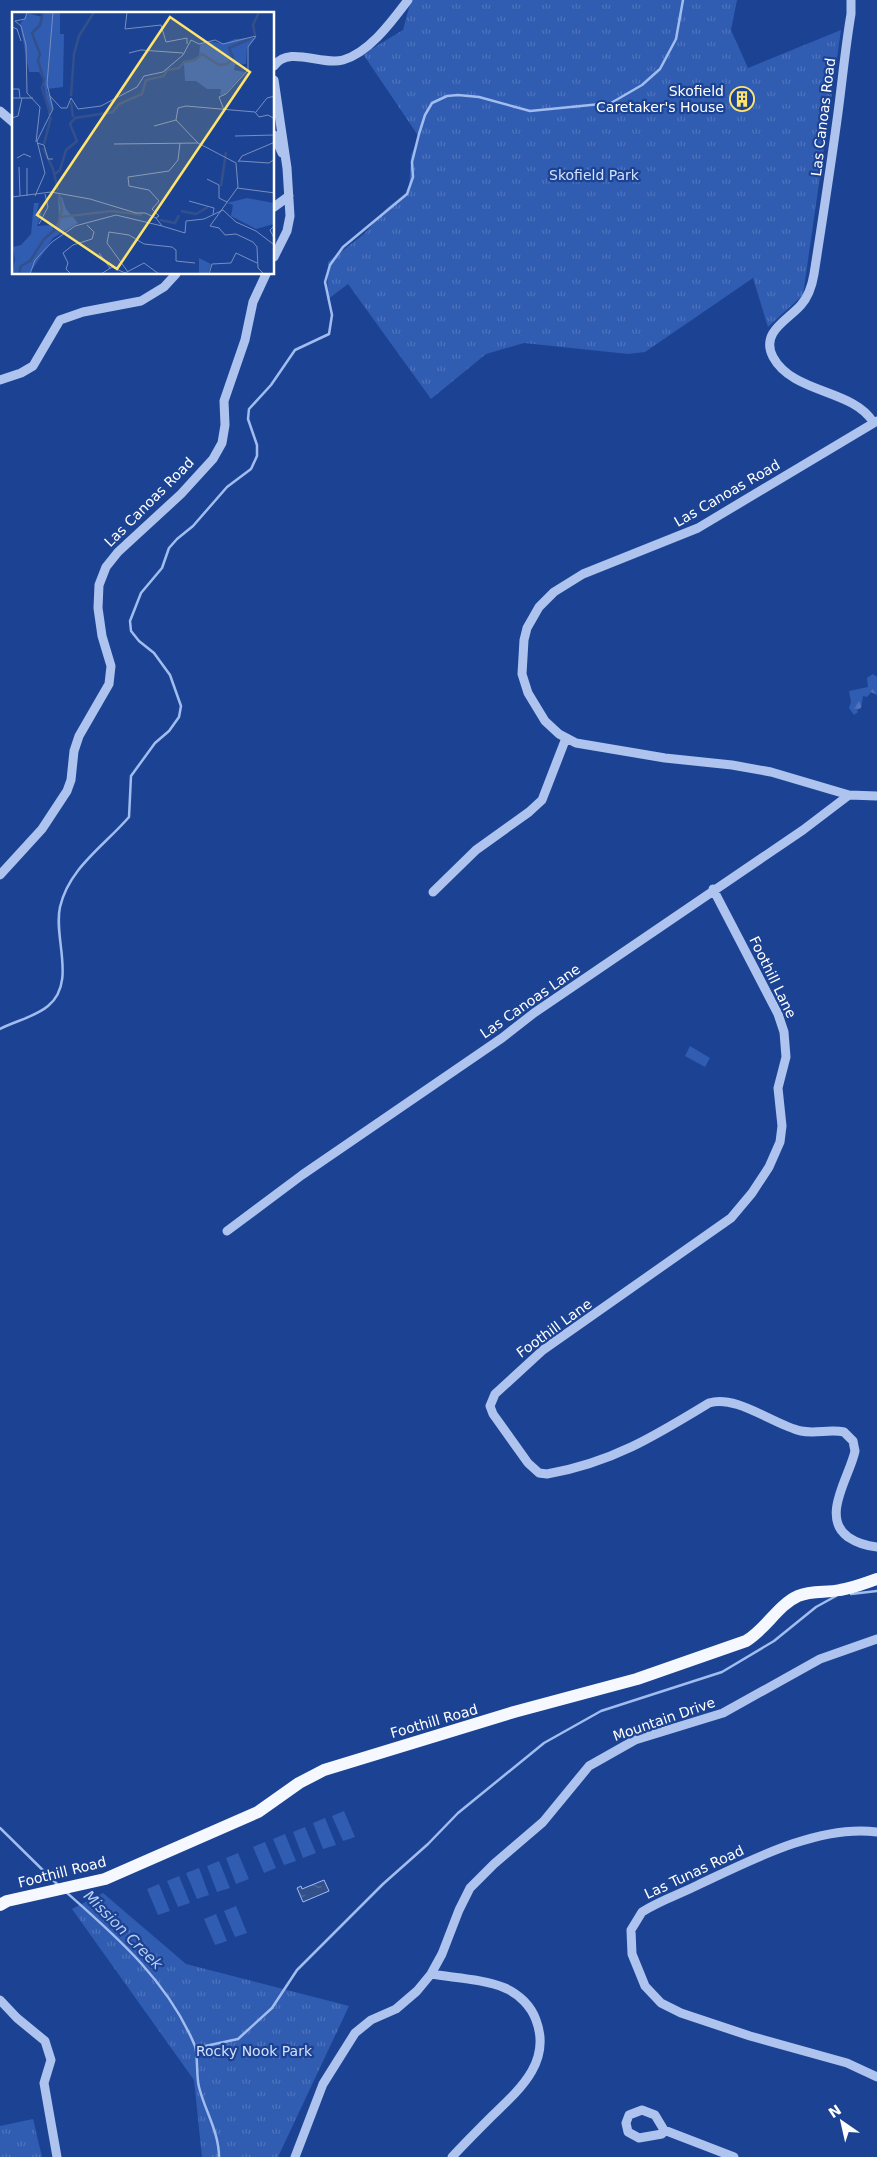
<svg xmlns="http://www.w3.org/2000/svg" width="877" height="2157" font-family="'DejaVu Sans',sans-serif">
<defs>
<pattern id="forest-firs" width="22" height="20" patternUnits="userSpaceOnUse" patternTransform="scale(1.25)"><rect width="22" height="20" fill="#305cb1"/><path d="M5 1l3.5 6h-7zM16 11l3.5 6h-7z" fill="#4f74bd"/></pattern>
<pattern id="park-tufts" width="24" height="20" patternUnits="userSpaceOnUse" patternTransform="scale(1.25)"><rect width="24" height="20" fill="#305cb1"/><path d="M3 7l-1-3M5 7V3M7 7l1-3M15 17l-1-3M17 17v-4M19 17l1-3" fill="none" stroke="#4f74bd"/></pattern>
<pattern id="water-ripples" width="26" height="14" patternUnits="userSpaceOnUse" patternTransform="scale(1.25)"><rect width="26" height="14" fill="#34508b"/><path d="M2 4q2-2 4 0t4 0M15 11q2-2 4 0t4 0" fill="none" stroke="#526a9c"/></pattern>
</defs>
<rect width="100%" height="100%" fill="#1c4393"/>
<!-- grass -->
<path fill="#305cb1" d="M690,1046l20,12 -5,9 -20,-11z
M344,1811l11,26 -12,4 -11,-25z
M325,1818l11,27 -13,4 -10,-26z
M305,1827l11,26 -13,5 -10,-26z
M285,1834l11,27 -12,4 -11,-26z
M265,1842l11,26 -12,5 -11,-26z
M238,1853l11,26 -13,5 -10,-26z
M219,1861l11,27 -13,4 -10,-26z
M199,1868l10,27 -12,4 -11,-26z
M179,1876l11,27 -12,4 -11,-26z
M159,1884l11,27 -12,4 -11,-26z
M236,1906l11,27 -12,4 -11,-26z
M216,1914l11,27 -12,4 -11,-26z"/>
<!-- forest -->
<path fill="url(#forest-firs)" d="M873,674l4,3v18l-6,-3 -4,5 -4,-1 -2,12 -4,2 1,2 -4,3 -5,-7 2,-6 -2,-11 19,-4 -1,-9z"/>
<!-- park -->
<path fill="url(#park-tufts)" d="M411,0h326l-6,30 17,38 93,-38 -38,265 -35,32 -15,-49 -108,74 -17,2 -104,-11 -38,11 -55,45 -83,-115 -21,16 1,-38 36,-28 23,-26 22,-17 2,-36 8,-18 -56,-83 40,-24z
M103,1893l83,71 163,42 -71,151h-76l-8,-77 -122,-171z
M33,2119l9,38h-42v-31z"/>
<!-- water -->
<path fill="url(#water-ripples)" stroke="#a1bdf0" d="M324,1880l5,11 -26,11 -6,-14 4,-2 1,3z"/>
<g fill="none" stroke-linecap="round" stroke-linejoin="round">
<!-- stream -->
<path stroke="#a1bdf0" stroke-width="2.5" d="M0,1029c15,-8 35,-12 48,-23 29,-24 5,-68 12,-99 9,-39 44,-61 69,-90l2,-41 24,-33 14,-12 10,-14 2,-11 -11,-31 -16,-22 -15,-12 -8,-10 -1,-10 11,-28 21,-25 7,-20 8,-9 16,-13 34,-39 24,-18 6,-13v-11l-9,-26 1,-10 22,-24 24,-35 34,-16 3,-19 -7,-33 5,-17 13,-18 64,-53 6,-17 -1,-15 7,-28 6,-19 7,-12 15,-7 11,-1 21,2 51,14 81,-8 31,-18 18,-16 16,-30 7,-39
M851,1594l26,-3
M0,1828l58,57
M66,1892c51,45 102,89 129,154 3,7 1,30 4,41 6,24 20,45 20,70
M196,2048l42,-9 34,-31 25,-38 86,-86 45,-40 30,-31 86,-70 57,-32 121,-39 52,-31 42,-34 20,-11"/>
<!-- minor -->
<path stroke="#aec4ef" stroke-width="9" d="M851,0v14c-6,35 -9,70 -14,106 -7,51 -15,103 -23,154 -2,12 -5,22 -13,31 -13,15 -41,27 -28,52 20,37 80,32 100,65
M274,66c14,-21 48,0 69,-6 27,-8 49,-39 65,-60
M274,80l13,88 3,48 -3,15 -13,26
M0,111l14,12
M274,135l8,18
M274,207l15,-11
M0,380l21,-7 12,-7 27,-46 23,-8 58,-11 23,-14 12,-13
M877,421l-179,107 -115,46 -29,18 -15,15 -12,21 -3,12 -2,34 6,19 17,28 14,13 17,9 89,15 67,7 39,7 78,23 28,1
M0,875l42,-46 25,-38 4,-11 3,-29 5,-15 30,-52 2,-18 -9,-30 -4,-28 1,-23 7,-18 12,-15 63,-58 32,-35 9,-16 3,-18 -1,-24 21,-61 8,-38 13,-28
M713,889l65,125 6,18 2,25 -8,31 4,38 -2,16 -11,25 -17,26 -21,25 -188,132 -48,44 -5,12 3,8 35,49 11,10 8,1c64,-11 108,-38 162,-71 27,-9 65,22 92,28 14,3 29,-2 43,1l9,9 2,10c-5,25 -35,66 -7,86 9,6 18,9 29,10
M433,892l43,-42 53,-38 13,-12 24,-62
M227,1231l75,-56 200,-137 32,-25 269,-183 46,-35
M877,1832c-58,-8 -128,29 -179,53 -18,9 -39,16 -56,27l-11,18 1,24 13,32 16,17 20,10 69,23 97,27 30,14
M431,1974c24,4 52,5 74,14 14,6 26,18 31,32 16,42 -17,70 -44,96 -14,14 -27,27 -40,41
M0,2000l17,18 28,23 6,19 -7,23 13,74
M642,2110l13,5 9,15 -2,4 -23,4 -11,-6 -2,-9 3,-8z
M664,2130l70,27
M295,2157l28,-73 32,-51 16,-13 25,-11 21,-18 14,-17 11,-20 17,-44 11,-22 24,-24 49,-42 46,-56 46,-26 88,-27 97,-54 57,-20"/>
<!-- major -->
<path stroke="#f5f8ff" stroke-width="12" d="M0,1905l7,-4 98,-22 153,-67 41,-29 25,-13 190,-58 123,-33 109,-38c20,-12 32,-36 52,-45 14,-6 28,-3 42,-6 13,-2 25,-7 37,-11"/>
</g>
<!-- icons -->
<defs>
<symbol id="building-ring" viewBox="-11 -11 22 22"><circle r="9.5" fill="#1c4393" stroke="#fee46c" stroke-width="1.5"/><path d="M-4-6H4V6H1V3H-1V6H-4ZM-2.5-4.3h1.7v1.8h-1.7ZM.8-4.3h1.7v1.8H.8ZM-2.5-1h1.7V.8h-1.7ZM.8-1h1.7V.8H.8Z" fill="#fee46c"/></symbol>
</defs>
<g fill-rule="evenodd">
<use href="#building-ring" x="728" y="85" width="28" height="28"/>
</g>
<g text-anchor="middle" stroke-width="4.5" stroke-linejoin="round" paint-order="stroke">
<!-- poi labels -->
<g font-size="14" fill="#fff" stroke="#1c4393" text-anchor="end">
<text x="724" y="96">Skofield<tspan x="724" dy="16">Caretaker's House</tspan></text>
</g>
<!-- street labels -->
<g font-size="14" fill="#fff" stroke="#1c4393">
<text transform="translate(823 117) rotate(-83)" y="5">Las Canoas Road</text>
<text transform="translate(727 493) rotate(-30)" y="5">Las Canoas Road</text>
<text transform="translate(149 502) rotate(-45)" y="5">Las Canoas Road</text>
<text transform="translate(773 977) rotate(64)" y="5">Foothill Lane</text>
<text transform="translate(530 1001) rotate(-35)" y="5">Las Canoas Lane</text>
<text transform="translate(554 1328) rotate(-36)" y="5">Foothill Lane</text>
<text transform="translate(664 1719) rotate(-19)" y="5">Mountain Drive</text>
<text transform="translate(434 1721) rotate(-16)" y="5">Foothill Road</text>
<text transform="translate(62 1872) rotate(-14)" y="5">Foothill Road</text>
<text transform="translate(694 1872) rotate(-25)" y="5">Las Tunas Road</text>
</g>
<!-- park labels -->
<g font-size="14" fill="#d4e1fa" stroke="#1c4393">
<text x="594" y="180">Skofield Park</text>
<text x="254" y="2056">Rocky Nook Park</text>
</g>
<!-- water labels -->
<g font-size="15" font-style="italic" fill="#bacef5" stroke="#1c4393">
<text transform="translate(123 1930) rotate(45)" y="5">Mission Creek</text>
</g>
</g>
<!-- overview -->
<g transform="translate(12 12)">
<rect width="262" height="262" fill="#1c4393"/>
<path d="M244,26l-9,10 -1,16 -11,1 -1,5 11,2 -20,22 -5,1 1,-6h-14l-11,-8h-11l-1,-16h-3l18,-9 1,-11 10,-4 13,3 12,-5zM46,185h4l4,12 12,14 -25,15 -24,36h-17l3,-14 -2,-13 8,-2 10,-11 3,-31h5l-2,8 5,2 -5,13 16,-1v6l6,-11zM235,186l27,5v21l-18,5 -25,-13 2,-11 -6,-2zM187,246l12,6 -3,10h-9z" fill="#305cb1"/>
<path d="M30,0h18v22h4l-1,53 -16,2 6,18 -4,10 -6,-38 -4,-7h-10l-9,-48 8,-11 14,4z" fill="#305cb1"/>
<path fill="none" stroke="#34508b" stroke-width="2.5" d="M31,0l-3,13 -8,8 8,21 -2,7 6,19 -2,8 8,25M243,23l-2,-10 6,-13M59,84l3,-42 5,-18 15,-24M59,90l2,15M32,132l7,-27M31,136l10,21 5,21M43,162l5,-4 6,-20 11,-9 -7,-17 5,-6 38,-6 6,-8 23,-10 4,-14 18,-4 3,-6 12,-2 5,-6 11,-2 7,-6 17,11 8,-1 6,-7 -4,-9 21,-9M209,174l5,-34M169,199l15,3 12,-7M49,205l51,-6 30,4M148,208l15,3 4,-8M7,262l2,-8 9,-5 14,-22 13,-11 5,-19 -3,-15"/>
<path fill="none" stroke="#778ebe" stroke-width="1" d="M15,0l-2,7 -10,2 6,5 5,19 1,48 13,14 -4,35M115,0l-2,17 36,-4 5,17 21,-4v6M0,15l5,2 4,12M117,41l12,-3 42,3M0,77h7l1,9M37,83l12,13h6l4,-10 7,11 23,-3 36,-19 7,-11 19,-4 20,-17 8,-15 8,4 16,-4 8,4 33,-8 -8,11v23l-22,24 -7,3 5,13M0,86h21M244,100l11,-14 8,-2M0,106l6,-2 4,-18M142,114l22,-6M223,124l40,-1M25,131l7,2 4,14h5M102,132l84,-1M5,146l7,-4 7,3M227,149l30,2 6,-4M226,150l4,-6 33,-14M224,151l-38,-20 -22,-23 2,-12 8,-2 69,6 4,5 9,-2 7,4M224,151l2,24 -28,39 9,2 6,7 11,-1 17,8 4,5 1,21 6,6M7,155l1,29M15,156v28M195,167l12,6v13l8,4M225,176l38,5M23,184l10,-23 -8,-32 16,-32 -6,-25 6,-72M0,185l39,-5 39,7 46,14h9l11,5 6,8 23,7 1,-12 18,-2 19,-9 13,12 20,9 17,13 2,-2M177,189l25,7 -1,6M144,206l3,-2 -7,-7 7,-8 -10,-11 -20,-4 -1,-9 41,-6 9,-11 2,-17M27,212l9,-17 -3,-13M263,213l-5,5 5,10M87,241l11,15M116,260l-21,-29 2,-11 20,3 15,9 28,3 4,3v11l19,2M18,262l5,-14 17,-18 23,-16 41,-11 46,11M59,262l-5,-5 2,-6 -5,-10 10,-8 19,-6 2,-7 -7,-7M89,262l11,-7 13,6 19,-10 15,11M197,262l3,-10 19,-1 5,-10 21,10"/>
<path fill="#fee46c" fill-opacity="0.15" stroke="#fee46c" stroke-width="2.5" d="M158,5l80,55 -133,197 -80,-54z"/>
<rect width="262" height="262" fill="none" stroke="#fff" stroke-width="2.5"/>
</g>
<!-- north arrow -->
<g transform="translate(842 2122) rotate(326)" stroke="#1c4393" stroke-width="4" paint-order="stroke">
<path d="M0-4L9 19L0 12L-9 19Z" fill="#ffffff"/>
<text y="-8" font-size="14" font-weight="bold" text-anchor="middle" fill="#ffffff">N</text>
</g>
</svg>
